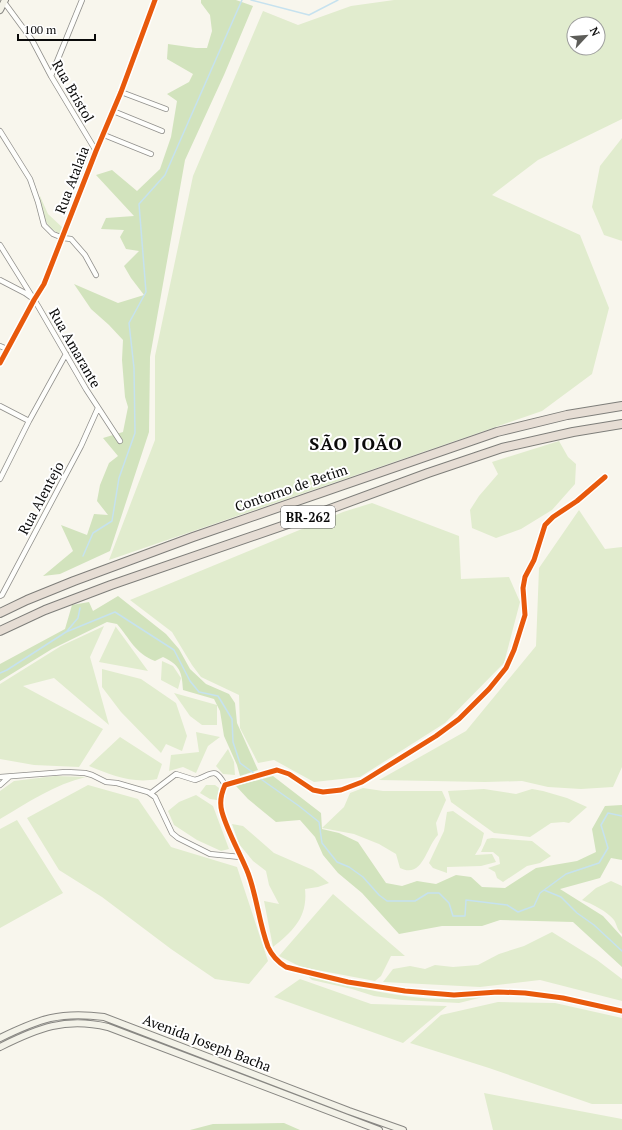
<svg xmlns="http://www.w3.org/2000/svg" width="622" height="1130" font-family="'PT Serif',serif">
<rect width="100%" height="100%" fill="#f8f6ed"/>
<!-- green -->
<path fill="#e1ecce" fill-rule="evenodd" d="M394,0h228v119l-84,41 -46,35 88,40 29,73 -17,66 -50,37 -433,149 46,-120v-84l38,-180 70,-165 35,14 53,-19zM574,24h24v24h-24z
M622,138v103l-18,-6 -12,-28 8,-41z
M40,196l8,18 15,14 -3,6c-18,-9 -15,-19 -21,-35z
M559,441l9,16 8,7 -1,20 -23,26 -31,19 -25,9 -24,-10 -2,-18 9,-14 19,-22 -6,-12z
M372,503l87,33 2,43 48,-2 11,25 -16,61 -59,60 -85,54 -46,5 -40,-22 -16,3 -18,-35 -1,-33 -38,-18 -9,-12 -20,-33 -42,-32 213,-88z
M579,510l26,39 17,-2v220l-9,20 -32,2 -33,-2 -26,-6 -37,1 -106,-2 87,-49 70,-85 3,-78z
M104,626l-14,31 19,68 -55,-47 -31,8 80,43 -24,38 -45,-2 -34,-6v-75l61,-38z
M116,626v1l32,44 -49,-9z
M162,661l11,5 8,12 -3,11 -17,-9z
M102,669l39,10 35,24 11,33 -5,15 -16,-7 -5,9 -40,-41 -19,-25z
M174,693l43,12v20h-15l-12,-9z
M196,732l24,5 -12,9 -12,27 -13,-6 -14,4 2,-16 28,-3z
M120,737l42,27 -5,15c-24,5 -46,-4 -68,-13z
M228,749l6,13 1,13 -12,-1 -7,-8z
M55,776l31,1c-31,7 -59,26 -86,42v-28l14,-10z
M88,785l50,14 33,48 66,20 31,94 -19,23 -34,-5 -44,-30 -69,-52 -43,-27 -32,-52z
M206,785h9l4,3 -2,12 -7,-1 -10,-6z
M363,788l20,3h59l4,9 -10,23 2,12c-12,12 -15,44 -38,33l-4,-14 -17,-10 -25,-10 -32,-6 22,-21 6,-14z
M484,789l32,5 16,-5 11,2 24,7 20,9 -18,16 -5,-1 -13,1 -21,14 -36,-4 -43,-31 -3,-11z
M196,795l17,11 16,43 -8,2 -24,-11 -23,-15 -6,-14 11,-9z
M453,811l31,22 -3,12 -6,10 17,-1 4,8 -15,4 -34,1v6l-14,-5 -4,-5 15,-32 3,-19z
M17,820l46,73 -63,35v-99z
M232,824l11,2 31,27 39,17 16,13 -11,4 -13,2c3,28 -12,42 -32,58l-9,-46 15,3 -10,-19 -3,-14 -13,-10 -14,-17z
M492,838l40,3 19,15 -11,7 -13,3 -24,16 -6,-4 -2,-6 -7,-4 12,-4 -1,-7 -6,-5h-12l6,-13z
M611,881l11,5v48c-5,-4 -5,-9 -8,-14 -7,-9 -22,-16 -32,-20l14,-12z
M333,894l72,62h-14l-10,20 -6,5 -74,-14 -22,-11z
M552,932l45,28 25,19v22l-82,-21 -60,7 -97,-5 10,-13 17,-3 15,3 10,-4 18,2 25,-2 21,-11 25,-8z
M307,975c46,11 92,24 139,24 22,-1 45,-3 67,-3l-30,1 -24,6 -57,-3 -28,-4 -22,-7 -40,-9z
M300,979l71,25 76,2 -44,37 -129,-46z
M498,1002l57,1 67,15v86h-30l-103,-36 -79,-25 31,-28z
M484,1093l138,26v11h-129z"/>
<!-- forest -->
<path fill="#d2e3bd" d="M201,0h35l17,6 -29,69 -39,85 -35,197 -1,75 -39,119 -50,23 -17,2 30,-25 -12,-26 26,10 7,-21 14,1 -11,-14 3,-16 9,-22 9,-7 -15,-18 20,-6 5,-25 -3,-10 -3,-37 1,-20 -14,-15 -18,-16 -17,-25 44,19 26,-8 -13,-17 -7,-12 15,-15 -13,-2 -6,-12 4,-7 -23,-1 5,-11 28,-2 -38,-41 16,-5 25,21 23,-22 11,-32 6,-36 -10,-7 22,-12 4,-8 -26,-15 1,-15 28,4h11l5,-17 -2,-16 -9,-12z
M118,596l48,38 13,15 11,20 16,15 23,10 6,9 2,20 21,47 -18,6 -3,-11 -13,-29 -4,-25 -6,-12 -31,-9c-1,-18 -3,-25 -20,-33l-8,4c-20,-8 -25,-22 -38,-37l-10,-2 -55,27 -52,32v-17l65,-35 7,-24 17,-3 4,9z
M273,776l48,37 1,16 17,4 19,9 28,41 16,3 15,-5 19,3 20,-9 15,2 11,10 23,1 31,-20 41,-7 19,-9 -4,-23 13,-23 17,-1v55l-11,-2 -11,20 -40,11 43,27 19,21v30l-49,-45 -73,-2 -18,6h-40l-43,8 -37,-41 -24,-20 -15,-18 -8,-18 -15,-17 -24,2 -28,-23 -12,-13z
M284,1123l16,7h-110l23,-6z"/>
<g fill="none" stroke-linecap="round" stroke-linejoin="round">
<!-- stream -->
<path stroke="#c6e2ef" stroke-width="1.5" d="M251,0l58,15 29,-15
M83,556l10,-23 19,-12 7,-43 16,-45 -1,-65 -5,-45 17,-31 -7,-88 26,-29 77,-175
M67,631l11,-13 2,-10
M0,673l7,-3 59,-38 49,-20 59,38 16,31 9,11 19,4 14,23 1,23 7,21 15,11
M258,777l41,29 20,16 3,21 15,19 12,5 14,10 16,18 8,6h28l13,-8h11l10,10 4,13h12l1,-16 41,5 11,7 16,-6 6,-13 26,-19 33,-11 9,-15 -7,-23 7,-12 14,3
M544,890l17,7 16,16 17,12 28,26"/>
<defs>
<path id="street" d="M4,2l28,38 19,36 45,75
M51,76l31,-76
M121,92l45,17
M113,111l49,20
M0,131l30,48 8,23 6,23 9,9 10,4 8,1 14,16 11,20
M104,135l47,19
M0,245l38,61 48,83 34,52
M0,280l25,13 7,5
M0,346l7,3
M0,363l34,-63 10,-16 52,-133 25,-59 34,-92
M0,406l29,15
M605,477l-28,24 -24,16 -8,8 -11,35 -9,17 -2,11 2,27 -11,35 -8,18 -17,21 -30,30 -23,17 -74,46 -21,8 -18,2 -10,-2 -24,-16 -12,-4 -52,15c-4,9 -6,17 -3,27 6,21 18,41 26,61 9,24 11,50 20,74 4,9 10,15 18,20l62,15 57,9 49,4 44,-3 27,1 38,5 59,13
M0,479l29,-58 37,-67
M0,596l2,-1 79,-149 17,-38
M0,777l66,-5 19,1 7,2 14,7 11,1 31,9 7,5 17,36 6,5 32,16 30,3
M0,785l9,-8
M151,793l25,-19 19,6c17,-5 19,-15 30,5"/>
<path id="secondary" d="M0,10l5,-10
M0,1038c39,-19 60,-27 104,-21l245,94 54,19
M0,1047c38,-19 65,-30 108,-20l271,103"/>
<path id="highway" d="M0,613l27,-13 47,-19 119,-44 304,-105 70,-17 55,-9
M0,631l45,-21 66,-25 200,-69 117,-43 74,-25 71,-16 49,-8"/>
</defs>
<!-- street casing -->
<use href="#street" stroke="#91908c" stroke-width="6"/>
<!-- secondary casing -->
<use href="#secondary" stroke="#888783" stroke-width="8"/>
<!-- highway casing -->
<use href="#highway" stroke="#7e7e7a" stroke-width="10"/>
<!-- street -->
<use href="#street" stroke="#fefefc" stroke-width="4.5"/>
<!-- secondary -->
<use href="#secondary" stroke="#f3f2e8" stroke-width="6"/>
<!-- highway -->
<use href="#highway" stroke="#e6ddd4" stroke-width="8"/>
<defs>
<path id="cycleway" d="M0,363l34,-63 10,-16 52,-133 25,-59 34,-92
M605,477l-28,24 -24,16 -8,8 -11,35 -9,17 -2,11 2,27 -11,35 -8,18 -17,21 -30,30 -23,17 -74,46 -21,8 -18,2 -10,-2 -24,-16 -12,-4 -52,15c-4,9 -6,17 -3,27 6,21 18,41 26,61 9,24 11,50 20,74 4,9 10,15 18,20l62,15 57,9 49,4 44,-3 27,1 38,5 59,13"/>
</defs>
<!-- cycleway casing -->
<use href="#cycleway" stroke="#fff" stroke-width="8"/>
<!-- cycleway -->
<use href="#cycleway" stroke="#e8590c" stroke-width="5"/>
</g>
<g text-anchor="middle" stroke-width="4" stroke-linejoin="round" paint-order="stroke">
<!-- shield labels -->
<rect fill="#fff" stroke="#545454" stroke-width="1" x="281" y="506" width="54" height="22" rx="3"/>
<g font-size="13" font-weight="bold" fill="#0a0a0a">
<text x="308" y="522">BR-262</text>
</g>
<!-- street labels -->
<g font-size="14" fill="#0a0a0a" stroke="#fff">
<text transform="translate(73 91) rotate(60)" y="5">Rua Bristol</text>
<text transform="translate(72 180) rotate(-69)" y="5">Rua Atalaia</text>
<text transform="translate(75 348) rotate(60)" y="5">Rua Amarante</text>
<text transform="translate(291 488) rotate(-19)" y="5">Contorno de Betim</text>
<text transform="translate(41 498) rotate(-62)" y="5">Rua Alentejo</text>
<text transform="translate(207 1043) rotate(21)" y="5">Avenida Joseph Bacha</text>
</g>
<!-- district labels -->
<g font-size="18" font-weight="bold" letter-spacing="1" fill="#0a0a0a" stroke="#fff">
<text x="356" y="450">SÃO JOÃO</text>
</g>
</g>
<!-- north arrow -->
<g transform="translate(586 36) rotate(64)"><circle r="19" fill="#ffffff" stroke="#9d9d9d"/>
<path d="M0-3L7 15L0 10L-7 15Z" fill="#5d5d59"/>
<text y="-6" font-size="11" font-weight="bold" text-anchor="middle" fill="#0a0a0a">N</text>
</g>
<!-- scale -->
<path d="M18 34v6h77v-6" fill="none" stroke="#0a0a0a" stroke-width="2"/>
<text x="24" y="34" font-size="12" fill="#0a0a0a" stroke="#ffffff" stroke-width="3" paint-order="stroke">100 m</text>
</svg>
